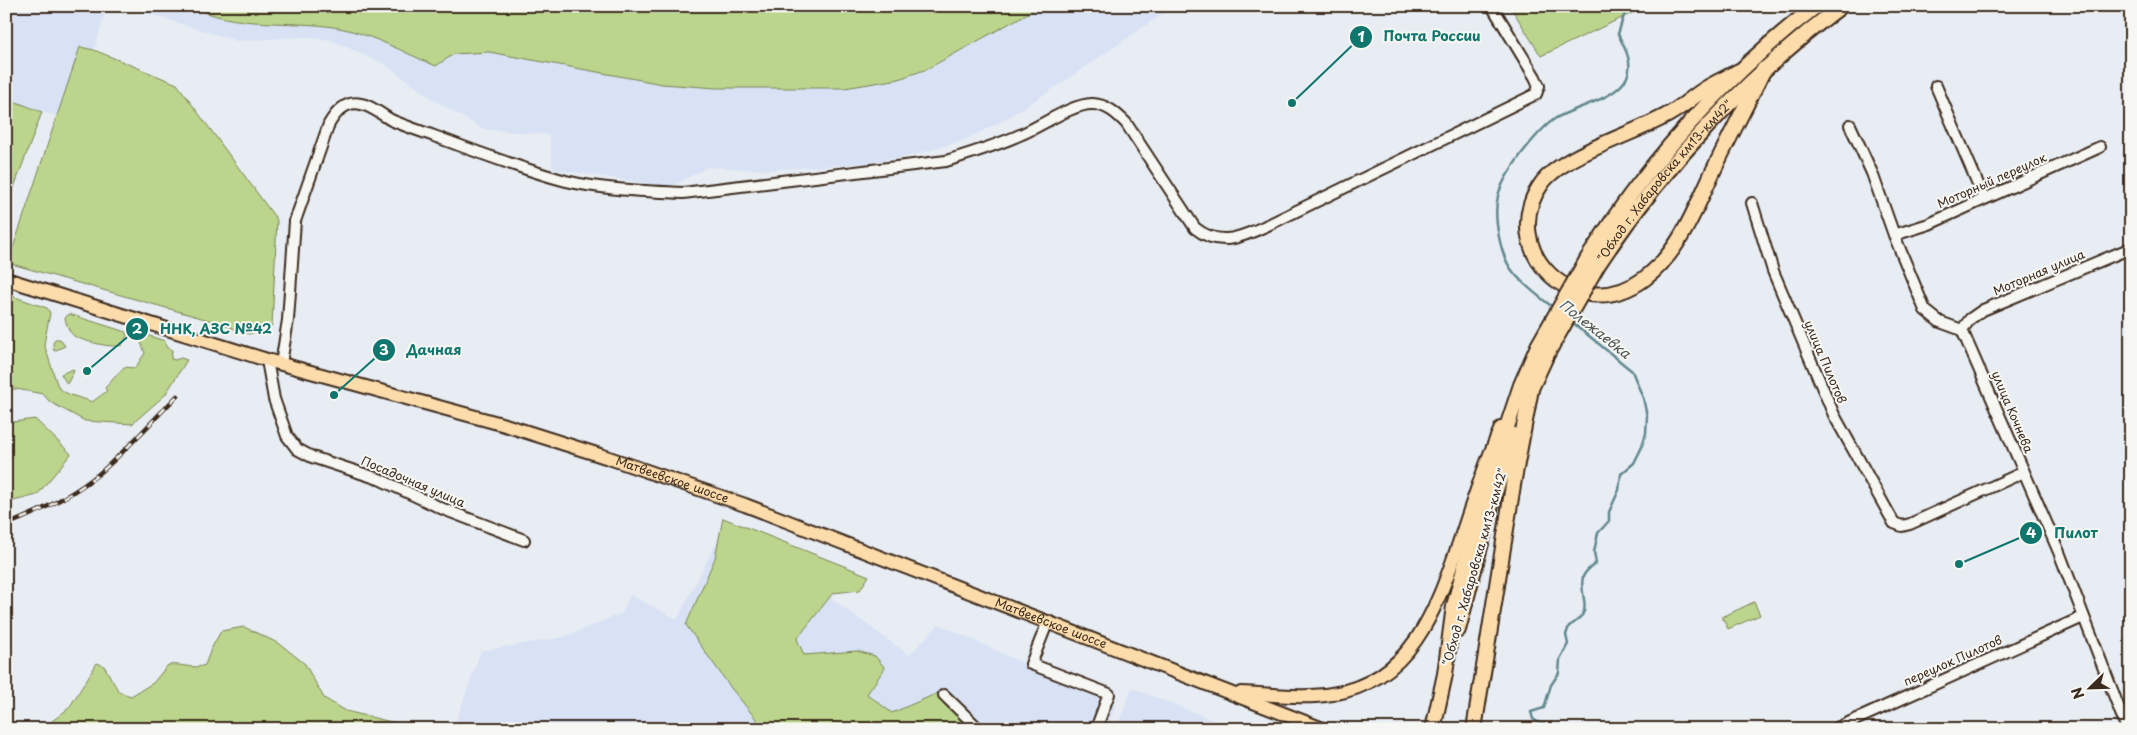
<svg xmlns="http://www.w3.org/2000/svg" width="2137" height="735" font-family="'Playpen Sans',sans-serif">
<rect width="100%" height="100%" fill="#e8edf3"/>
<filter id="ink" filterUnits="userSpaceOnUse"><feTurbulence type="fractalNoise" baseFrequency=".02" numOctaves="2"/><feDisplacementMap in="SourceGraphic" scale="10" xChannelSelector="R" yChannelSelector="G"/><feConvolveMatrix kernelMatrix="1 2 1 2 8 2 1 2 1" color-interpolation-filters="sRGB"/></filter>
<g filter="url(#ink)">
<!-- built -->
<path fill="#d8e2f4" d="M6,6h89l11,4 -12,40 -14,-3 -23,69 -15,-4 -36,97z
M123,6h1051l-115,79 -60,38 -35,17 -53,16 -42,7 -102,7 -59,-3 -38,20 -117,-18 -4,-34 -66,-6 -48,-28 -49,-36 -55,-25 -30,-3 -64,4z
M715,545l87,32 107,78 30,-31 176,82 -8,23h-654l28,-78 83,-14 58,-24 8,-18 47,24z
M1132,688l104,41h-120z"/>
<!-- green -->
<path fill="#bbd58c" stroke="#7b8055" d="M191,6h850l-114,63 -28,10 -54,9h-129l-54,-4 -173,-32 -35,2 -18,12c-29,-12 -67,-33 -97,-38 -48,-9 -103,2 -148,-22z
M1510,6h137l-106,50z
M80,47l14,3 83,34 100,136 -5,106 -23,8 -37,-13 -204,-58z
M6,98l36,14 -36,97z
M6,294l41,14 3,5 -6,31 14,43c8,9 23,10 34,15l15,-11 -2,-3 19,-21 11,1 10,-15 -5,-13 3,-6 22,7 1,6 6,3 -1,9 4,1 6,-2 6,2 -22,35 -33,29 -47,-3 -35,-19 -7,-8 -27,-5h-10z
M69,314l57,18 1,4 -5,9c-8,4 -40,-4 -48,-9 -5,-4 -8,-12 -9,-18z
M55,339h5l5,7 -11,5 -1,-8z
M73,369l1,2 -7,13 -6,-10z
M35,419l36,35 -34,41 -31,8v-80z
M723,518l146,58 -9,14 -27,3 -36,46 7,16 53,-4 18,5 10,12 -18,26 25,19 48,-21 26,30 -7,7h-201l3,-4 -30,-37 -45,-63 29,-67z
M1754,602l6,13 -32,14 -6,-12z
M244,627l36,17 25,20 19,34 22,13 74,18h-378l27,-21 28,-45 7,3 15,26 12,4 22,-13 15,-18c13,-2 25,5 37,0l6,-16 10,-18z"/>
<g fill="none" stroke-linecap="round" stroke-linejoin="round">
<!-- stream -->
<path stroke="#61888e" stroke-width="2.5" d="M1554,308c-15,-11 -29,-22 -40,-35 -14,-16 -21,-56 -16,-77 4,-15 15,-30 24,-43 9,-11 21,-27 34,-35 21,-12 61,-19 71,-41 7,-15 -3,-30 -9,-43l9,-28
M1544,729v-6l-3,1 -8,-5 -2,-7 13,-4 7,-23 8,-12 1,-14 8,-15 -2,-9 3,-9c28,-15 9,-28 14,-49 2,-6 8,-10 13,-14l-2,-11 4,-19 11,-12v-9l10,-22 2,-16 13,-11 7,-14 5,-16 1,-17 -4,-18 -11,-27 -60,-49"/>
<defs>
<path id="minor" d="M1936,86l48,112
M1850,125l22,48 22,62 31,75 15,12 22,8 97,222 68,177
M1752,203l21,68 61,144 60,108 8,3 8,-2 114,-52
M1894,235l35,-11 171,-77
M1962,330l8,-11 13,-9 148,-62
M267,360l7,39 13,37 10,13 15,8 67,22 64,30 81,31
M281,364l7,-44 7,-99 34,-97c7,-12 17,-24 32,-20 11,2 21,11 30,16 14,6 29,11 43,16 43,16 87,33 132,45 38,9 79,10 117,12l263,-32c26,-8 52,-16 76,-27 19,-8 52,-31 71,-30 14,1 23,9 33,19l69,105c26,21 48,8 75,-4l266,-130 3,-8 -4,-9 -43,-71
M1048,621l-17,43 78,30 -13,35
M944,695l35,34
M1835,729l248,-112"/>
<g id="major">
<path id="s1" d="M6,279l261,81 238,65 104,33 136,47 578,224"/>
<path d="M1241,693c30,1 62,6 91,1 80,-13 104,-85 127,-151 13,-39 25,-78 42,-115"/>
</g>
<g id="highway">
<path d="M1739,71c-11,6 -23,11 -34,18 -11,7 -22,17 -34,24 -33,20 -108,41 -129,70 -47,65 33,146 102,96 38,-28 54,-78 74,-118 15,-31 31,-61 46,-92"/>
<path d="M1588,258c15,-23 30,-47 47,-69 52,-68 112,-130 181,-183"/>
<path id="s2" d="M1597,266c65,-99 150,-189 244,-260"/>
<path d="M1528,395l19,-41"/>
<path d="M1458,630l35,-132 22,-63"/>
<path d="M1433,729l12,-55 9,-68 29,-107 38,-114 17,-39"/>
<path d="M1474,729l40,-250 17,-90"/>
</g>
</defs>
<!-- minor casing -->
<use href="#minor" stroke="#3b2a1e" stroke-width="14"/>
<!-- major casing -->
<use href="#major" stroke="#3b2a1e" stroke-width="16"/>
<!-- highway casing -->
<use href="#highway" stroke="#3b2a1e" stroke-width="18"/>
<!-- minor -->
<use href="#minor" stroke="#f6f6f2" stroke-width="10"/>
<!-- major -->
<use href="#major" stroke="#fddcac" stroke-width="12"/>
<!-- highway -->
<use href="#highway" stroke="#fddcac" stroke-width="14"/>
<defs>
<path id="rail" d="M6,525c38,-15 77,-34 106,-63 23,-21 43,-44 65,-66"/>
</defs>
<!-- rail casing -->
<use href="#rail" stroke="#3b2a1e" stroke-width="4.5"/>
<!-- rail -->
<use href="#rail" stroke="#f6f6f2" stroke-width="2.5" stroke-dasharray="8" stroke-linecap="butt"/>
<defs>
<path id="highway-bridge" d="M1538,346l50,-88
M1547,354l50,-88"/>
</defs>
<!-- highway-bridge casing -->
<use href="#highway-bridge" stroke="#3b2a1e" stroke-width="18" stroke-linecap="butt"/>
<!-- highway-bridge -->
<use href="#highway-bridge" stroke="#fddcac" stroke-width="14"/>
</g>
</g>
<g text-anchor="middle" stroke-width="4" stroke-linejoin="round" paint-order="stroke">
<!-- street labels -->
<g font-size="12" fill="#3b2a1e" stroke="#f6f6f2">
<text transform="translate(1992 181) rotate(-24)" y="4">Моторный переулок</text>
<text dy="4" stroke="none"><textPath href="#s2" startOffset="109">"Обход г. Хабаровска км13-км42"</textPath></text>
<text transform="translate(2039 273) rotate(-23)" y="4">Моторная улица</text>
<text transform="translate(1825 362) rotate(67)" y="4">улица Пилотов</text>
<text transform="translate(2012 412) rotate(67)" y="4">улица Кочнева</text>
<text dy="4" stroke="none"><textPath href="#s1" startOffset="696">Матвеевское шоссе</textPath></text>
<text transform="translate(413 482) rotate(23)" y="4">Посадочная улица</text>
<text transform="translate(1475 567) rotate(-74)" y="4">"Обход г. Хабаровска км13-км42"</text>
<text dy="4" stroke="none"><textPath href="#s1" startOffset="1101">Матвеевское шоссе</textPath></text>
<text transform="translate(1953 661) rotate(-24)" y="4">переулок Пилотов</text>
</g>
<!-- water labels -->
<g font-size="14" font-style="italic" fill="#4e5956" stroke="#f6f6f2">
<text transform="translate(1595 329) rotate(38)" y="5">Полежаевка</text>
</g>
</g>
<!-- callouts -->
<path fill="none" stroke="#0f766e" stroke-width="2" d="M1292 103L1361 37M87 371L137 329M334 395L384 350M1959 564L2031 533"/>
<g fill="#0f766e" stroke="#f6f6f2" stroke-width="2">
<circle cx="1292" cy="103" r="5"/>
<circle cx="87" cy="371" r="5"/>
<circle cx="334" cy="395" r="5"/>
<circle cx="1959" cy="564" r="5"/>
<circle cx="1361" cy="37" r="12"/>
<circle cx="137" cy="329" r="12"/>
<circle cx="384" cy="350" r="12"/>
<circle cx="2031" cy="533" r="12"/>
</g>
<g font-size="15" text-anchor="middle" font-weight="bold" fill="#fff">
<text x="1361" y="42">1</text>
<text x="137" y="334">2</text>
<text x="384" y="355">3</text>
<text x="2031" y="538">4</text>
</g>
<g font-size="14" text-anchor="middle" font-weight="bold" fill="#0f766e" stroke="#f6f6f2" stroke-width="4" stroke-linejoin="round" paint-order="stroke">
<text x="1432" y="41">Почта России</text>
<text x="216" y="334">ННК, АЗС №42</text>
<text x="434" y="355">Дачная</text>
<text x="2076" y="538">Пилот</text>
</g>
<!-- margin -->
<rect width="2137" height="735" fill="none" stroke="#f6f6f2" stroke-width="25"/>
<rect x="12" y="12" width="2112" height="710" fill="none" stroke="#3b2a1e" stroke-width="2" filter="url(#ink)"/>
<!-- north arrow -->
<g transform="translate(2090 688) rotate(247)" stroke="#f6f6f2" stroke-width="4" paint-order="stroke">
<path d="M0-4L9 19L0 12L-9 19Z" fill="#3b2a1e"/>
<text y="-8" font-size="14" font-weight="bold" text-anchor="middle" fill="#3b2a1e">N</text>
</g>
</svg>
